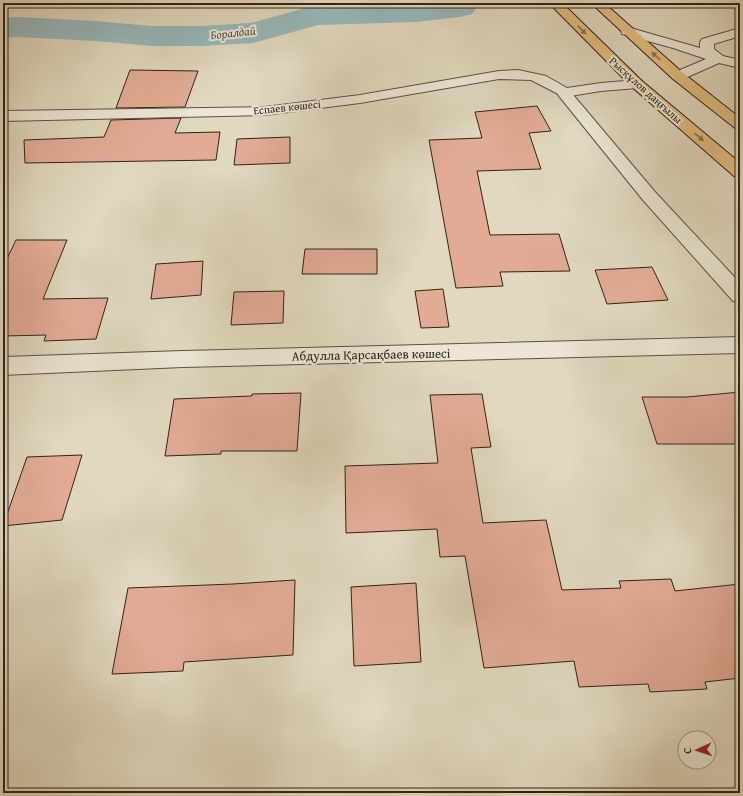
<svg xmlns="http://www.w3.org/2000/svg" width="743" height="796" font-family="'Gentium Book Plus',serif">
<rect width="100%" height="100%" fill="#e0d8bf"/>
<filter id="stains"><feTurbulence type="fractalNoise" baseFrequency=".005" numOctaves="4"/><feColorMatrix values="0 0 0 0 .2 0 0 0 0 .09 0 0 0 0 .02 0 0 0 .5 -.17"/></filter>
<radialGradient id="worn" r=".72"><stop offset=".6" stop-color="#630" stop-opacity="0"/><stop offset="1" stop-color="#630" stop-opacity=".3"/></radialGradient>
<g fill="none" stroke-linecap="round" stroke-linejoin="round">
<!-- river -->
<path fill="#97b8bb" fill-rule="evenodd" d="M382,3h92l3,4 -5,7 -12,3 -44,5 -98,3 -65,18 -52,3h-49l-56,-5 -79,-4 -14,1v-20l14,-1 79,4 56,5h49l50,-3 65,-18z"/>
</g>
<!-- building -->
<path fill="#e2ab96" stroke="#332218" d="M130,70l68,1 -13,36 -69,1z
M537,106l14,25 -22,2 12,36 -64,2 13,64 69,-1 11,37 -70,1 3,14 -47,2 -27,-148 53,-2 -7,-26z
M181,118l-6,15 45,-1 -4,28 -191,3 -1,-23 80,-3 7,-17z
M290,137v26l-56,2 3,-26z
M16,240h51l-24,59 65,-1 -12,41 -52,2 2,-6 -43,1v-69z
M305,249h72v25h-75z
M203,261l-2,34 -50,4 5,-35z
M652,267l16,33 -61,4 -12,-34z
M443,289l6,38 -28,1 -6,-37z
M284,291l-1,32 -52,2 3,-33z
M740,392v52h-83l-15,-47h45z
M301,393l-4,58h-76v3l-56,2 9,-57 78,-3v-2z
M482,394l9,53 -20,1 12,75 63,-3 16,70 59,-2 -2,-7 52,-2 4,12 65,-7v94l-35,4 2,7 -57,3 -2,-8 -69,3 -5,-26 -90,7 -19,-112 -25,1 -3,-28 -91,4 -1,-67 93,-3 -8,-68z
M82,455l-20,65 -59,6 24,-69z
M295,580l-2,75 -109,7 -1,9 -71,3 16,-86 105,-4z
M416,583l5,79 -67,4 -3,-79z"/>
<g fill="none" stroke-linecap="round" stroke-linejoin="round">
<defs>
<path id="minor" d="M627,27l73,21v-6l2,-3 38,-11v8l-26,8v5l9,7 17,4v8l-21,-5 -36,16 -5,1 -5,-1 -2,-3 2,-3 33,-14 -33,-11 -51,-14 -1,-3 1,-3z
M564,89l5,1 86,102 85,91v20l-7,-2 -90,-101 -84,-104 -2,-3 2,-3z
M740,337v16l-557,14 -180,8v-18l180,-6z"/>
<path id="tertiary" d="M518,70l28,6 21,12 34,-5 36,-3 5,1 2,3 -2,3 -5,1 -36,3 -37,6 -33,-17 -32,-1 -139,24 -95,12 -262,6v-10l262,-4 95,-12 139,-24z"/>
<path id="primary" d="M549,3h13l80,78 98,82v14l-6,-1 -102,-89z
M591,3h13l79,70 57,45v12l-5,-2 -62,-49z"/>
</defs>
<!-- minor casing -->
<use href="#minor" stroke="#5e5042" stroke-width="2"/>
<!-- tertiary casing -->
<use href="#tertiary" stroke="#5e5042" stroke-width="2"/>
<!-- primary casing -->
<use href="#primary" stroke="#332218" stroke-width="2"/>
<!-- minor -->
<use href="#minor" fill="#ebe6d5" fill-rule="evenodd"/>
<!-- tertiary -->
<use href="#tertiary" fill="#ebe6d5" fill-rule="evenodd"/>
<!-- primary -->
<use href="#primary" fill="#e0bc80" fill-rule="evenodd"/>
</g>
<!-- one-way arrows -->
<defs><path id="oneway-solid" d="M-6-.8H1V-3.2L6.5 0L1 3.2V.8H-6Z"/></defs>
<g fill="#8a6f4c">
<use href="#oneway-solid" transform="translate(582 30) rotate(45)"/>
<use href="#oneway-solid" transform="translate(656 56) rotate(-138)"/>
<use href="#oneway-solid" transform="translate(699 137) rotate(41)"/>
</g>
<g text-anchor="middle" stroke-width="4" stroke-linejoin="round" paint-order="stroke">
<!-- far-street labels -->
<g font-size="11" fill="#332218" stroke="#ebe6d5">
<text transform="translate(646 90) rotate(42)" y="4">Рысқұлов даңғылы</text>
<text transform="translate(287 107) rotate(-6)" y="4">Еспаев көшесі</text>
</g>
<!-- far-water labels -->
<g font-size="12" font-style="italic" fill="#514f49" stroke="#ebe6d5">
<text transform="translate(233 33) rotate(-6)" y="4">Боралдай</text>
</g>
<!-- street labels -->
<g font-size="13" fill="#332218" stroke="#ebe6d5">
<text transform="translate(371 354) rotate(-1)" y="5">Абдулла Қарсақбаев көшесі</text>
</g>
</g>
<!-- margin -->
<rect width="743" height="796" fill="none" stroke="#e0d8bf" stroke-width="16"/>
<rect x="4" y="4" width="735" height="788" fill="none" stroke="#332218" stroke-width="2"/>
<rect x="8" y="8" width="727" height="780" fill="none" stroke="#332218"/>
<!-- north arrow -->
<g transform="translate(697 750) rotate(267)"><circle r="19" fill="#ebe6d5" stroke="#a19889"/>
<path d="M0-3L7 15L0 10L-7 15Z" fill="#8f2418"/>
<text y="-6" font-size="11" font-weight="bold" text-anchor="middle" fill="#332218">С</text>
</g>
<rect width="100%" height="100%" filter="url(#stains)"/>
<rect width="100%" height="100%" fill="url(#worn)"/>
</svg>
